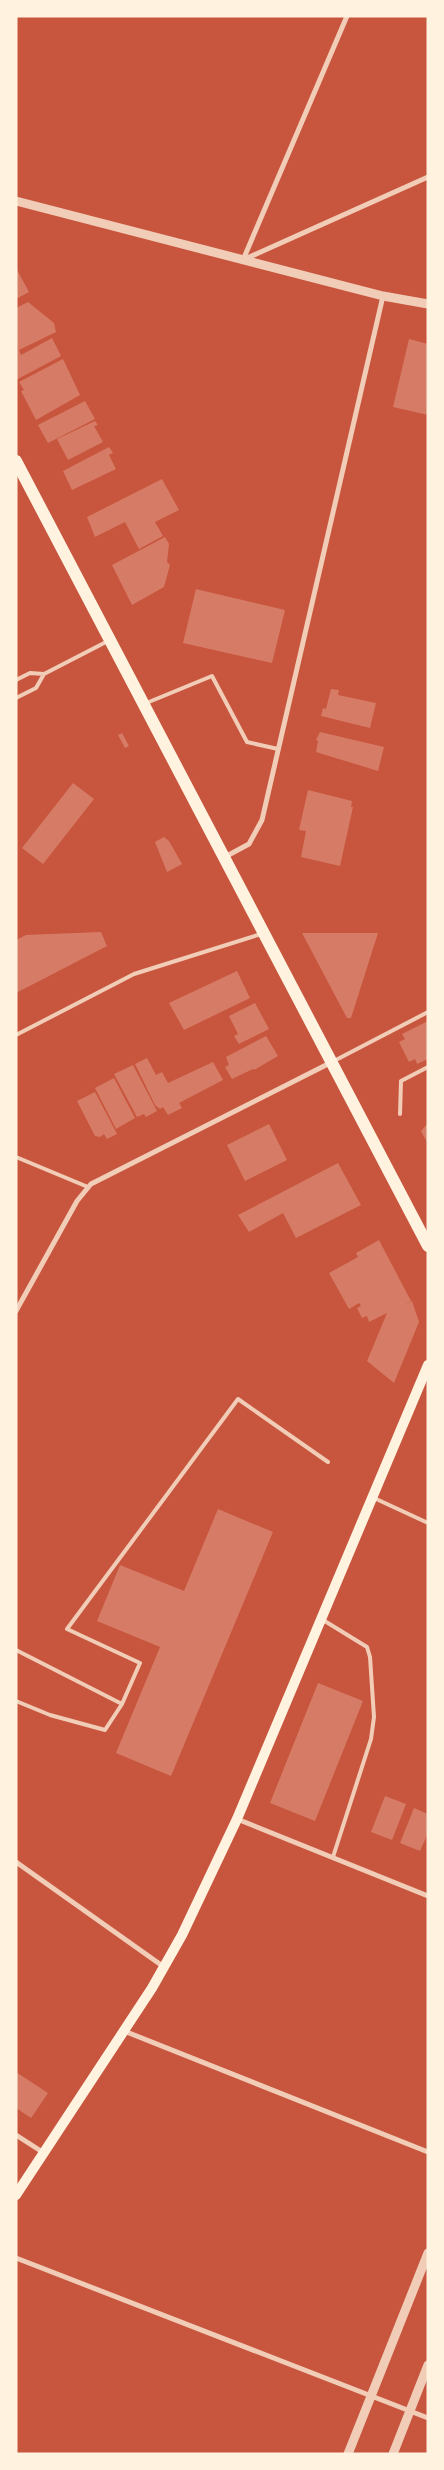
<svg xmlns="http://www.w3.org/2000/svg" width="444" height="2470" font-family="Roboto,sans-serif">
<rect width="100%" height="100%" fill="#c8553d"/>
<!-- building -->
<path fill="#d67c66" d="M16,268l13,24 -13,7z
M28,302l26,21 2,9 -37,18 2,5 31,-17 9,18 -45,24v-72z
M409,339l19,5v71l-35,-8z
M63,359l17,36 -44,25 -15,-29 3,-1 -5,-8z
M85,401l10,18 -47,24 -10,-18z
M95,421l3,4 -4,1 9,16 -35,18 -11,-21z
M109,447l4,6 -4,2 7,14 -44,21 -9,-19z
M162,479l17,31 -24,12 8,14 -24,13 -14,-27 -30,15 -8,-20z
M165,537l4,7 -2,18 3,3 -6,22 -32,18 -20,-40z
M196,589l89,21 -13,53 -89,-20z
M331,689l8,1 -1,5 38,8 -6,25 -49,-12 2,-8 3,1z
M320,732l64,15 -6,24 -62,-19 2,-11 -2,-1z
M122,733l7,13 -4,2 -7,-13z
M73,783l21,16 -51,65 -21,-16z
M308,790l44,11 -1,6h2l-13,59 -39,-9 5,-26 -7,-1z
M164,837l5,4 13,23 -15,8 -12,-30z
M101,932l6,14 -91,47v-53l10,-5z
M302,933h76l-27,85h-4z
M237,971l13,27 -66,32 -15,-27z
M255,1003l14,26 -30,15 -5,-8 4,-2 -9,-18z
M428,1021v38l-11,5 -2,-5 -6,3 -10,-20 6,-3 -3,-5z
M266,1036l12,20 -24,14 -1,-1 -21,10 -7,-12 4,-2 -3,-8z
M147,1058l9,17 6,-3 6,11 45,-21 10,18 -44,23 3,5 -14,7 -5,-8 -3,2 -5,-4 -20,-41z
M133,1065l24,46 -11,6 -2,-3 -7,3 -23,-43z
M114,1078l21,40 -19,11 -21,-41z
M95,1092l22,42 -10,5 -3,-5 -4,3 -5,-1 -18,-35z
M428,1123v21l-7,-13z
M269,1124l18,36 -42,21 -18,-36z
M338,1163l23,42 -65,33 -13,-25 -34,19 -11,-17z
M379,1240l32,61 -8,5 9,-5 7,21 -25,61 -27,-22 20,-48 -18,9 -2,-6 -5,2 -5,-10 4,-2 -2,-3 -10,6 -20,-36 29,-16 -2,-4z
M218,1509l55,23 -102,244 -55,-23 44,-106 -63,-26 23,-56 64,26z
M318,1683l45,18 -48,120 -45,-18z
M385,1796l21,8 -14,36 -21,-8z
M414,1808l14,6v19l-8,18 -20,-8z
M16,2072l32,21 -17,25 -15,-10z"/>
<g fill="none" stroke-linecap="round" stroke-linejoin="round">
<!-- service -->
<path stroke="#f1ccb7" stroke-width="4" d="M16,680l14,-7 14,1
M16,698l20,-10 8,-14 64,-33
M144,704l68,-28 35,66 31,7
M16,1035l118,-61 127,-40
M332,1062l96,-50
M400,1114l1,-33 27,-14
M16,1157l72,30
M374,1498l54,25
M323,1620l44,27 3,10 4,60 -3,22 -38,118
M16,1650l106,54 18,-41 -73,-34 171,-230 90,63
M16,1701l34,14 55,15 17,-26"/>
<!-- minor -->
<path stroke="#f1ccb7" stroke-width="5" d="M245,259l183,-82
M243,260l104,-244
M223,858l26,-14 13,-24 121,-524
M16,1311l61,-110 14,-17 239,-121
M237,1819l191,77
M16,1862l148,105
M124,2031l304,121
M16,2135l28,18
M16,2258l412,160"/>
<!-- tertiary -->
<path stroke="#f1ccb7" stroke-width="9" d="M16,201l367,95 45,8
M348,2454l80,-201
M393,2454l35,-89"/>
<!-- secondary -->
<path stroke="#fff3e0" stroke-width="10" d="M16,2195l136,-207 30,-53 55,-116 191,-454"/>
<!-- primary -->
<path stroke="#fff3e0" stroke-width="12" d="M16,461c136,262 273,524 412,785"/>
</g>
<!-- border -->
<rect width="444" height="2470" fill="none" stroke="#fff3e0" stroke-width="35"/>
</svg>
